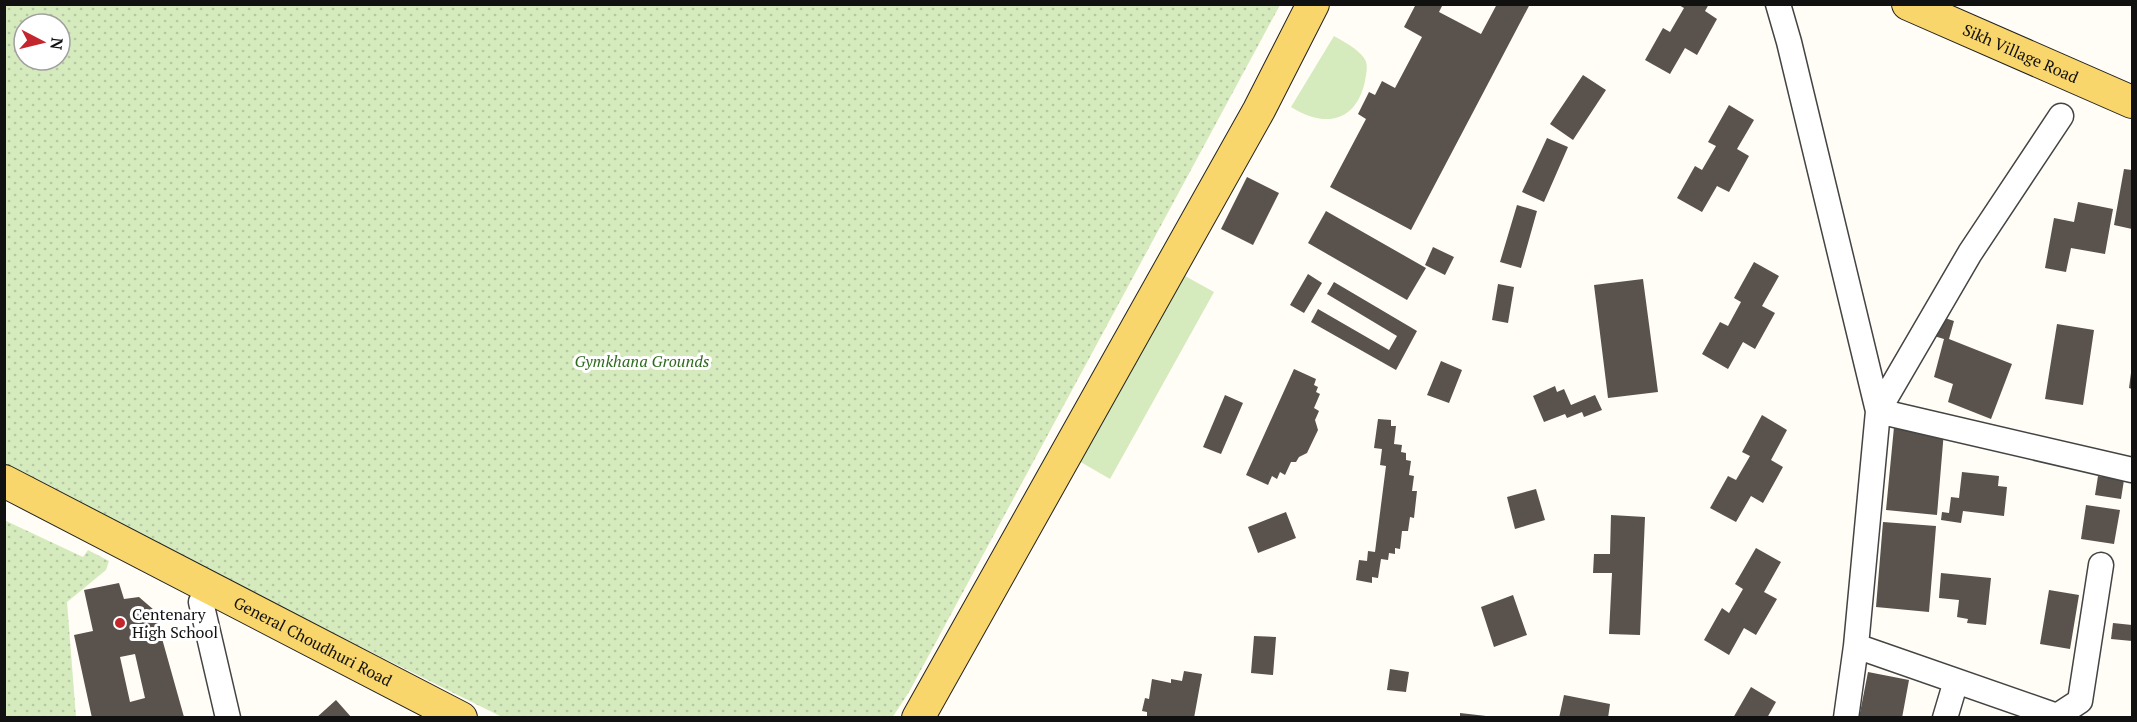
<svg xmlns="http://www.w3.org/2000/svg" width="2137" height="722" font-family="'PT Serif',serif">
<defs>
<pattern id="park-dots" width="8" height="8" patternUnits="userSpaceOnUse" patternTransform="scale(1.5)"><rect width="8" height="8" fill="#d5ebbd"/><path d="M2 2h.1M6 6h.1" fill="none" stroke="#b6c8a1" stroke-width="1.8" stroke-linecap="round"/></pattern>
</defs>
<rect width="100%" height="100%" fill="#fffdf5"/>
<!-- grass -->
<path fill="#d5ebbd" d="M1334,36c10,6 23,12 30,22 5,7 2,15 1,23 -9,42 -41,47 -74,26z
M1176,271l38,21 -104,187 -38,-22z"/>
<!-- park -->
<path fill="url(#park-dots)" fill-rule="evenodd" d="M4,5h1276l-371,687 -17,26 -390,-1 -497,-247zM24,24h36v36h-36z
M4,520l79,37 5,-7 21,11 -3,9 -39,32 9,115h-71z"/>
<!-- building -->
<path fill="#5a524d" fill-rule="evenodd" d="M1416,4h27l-4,8 42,22 16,-30h33l-119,226 -81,-43 36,-68 -8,-5 11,-22 6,3 7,-14 13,7 27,-51 -18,-10z
M1677,4h32l-4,7 12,8 -20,36 -12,-7 -15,26 -25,-14 18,-32 7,4 14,-24z
M1583,75l23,15 -33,50 -23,-16z
M1729,105l25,15 -17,29 12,7 -20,36 -12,-6 -15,26 -25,-14 18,-32 7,4 14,-24 -8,-4z
M1547,138l21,9 -24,55 -22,-10z
M2124,169l8,1v59l-18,-4z
M1247,177l32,16 -26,52 -32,-16z
M2078,202l35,7 -8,45 -34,-6 -5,24 -21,-4 9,-50 20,4z
M1517,205l20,6 -16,57 -21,-6z
M1326,211l100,57 -19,32 -99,-57z
M1433,247l21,10 -9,18 -20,-10z
M1754,262l25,14 -17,30 13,7 -20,36 -12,-7 -15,27 -26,-15 18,-32 8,4 13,-24 -7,-4z
M1308,274l14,9 -18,30 -14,-8z
M1643,279l15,113 -50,6 -14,-113z
M1334,282l83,49 -21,39 -85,-48 7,-13 71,41 8,-14 -70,-42z
M1498,284l16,3 -6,36 -16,-3z
M1939,316l15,5 -5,18 63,25 -21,55 -43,-17 5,-18 -19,-7 10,-38 -10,-3z
M2057,324l37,6 -11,75 -38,-6z
M1441,361l21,9 -13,33 -22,-8z
M1294,369l22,10 -2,6 4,2 -2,5 4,2 -6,14 5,3 -4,9 3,10 -11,23 -8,4 -3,5h-5l-6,13 -5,-3 -3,7 -5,-3 -4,9 -22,-10z
M2131,373h1v16l-3,-1z
M1555,386l2,6 7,-3 7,16 24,-10 7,15 -18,7 -2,-5 -15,6 -2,-4 -21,8 -11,-26z
M1225,395l18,8 -22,51 -18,-7z
M1762,415l25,15 -16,30 12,7 -20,36 -12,-7 -15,26 -26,-14 18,-32 8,4 14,-24 -8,-4z
M1378,419l13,1v6h5l-2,18 8,1 -1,7 5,1v7l5,1 -2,14 5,1 -2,15h5l-3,27 -4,-1 -2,14h-6l-2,18 -5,-1v6l-6,-1 -1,7 -7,-1 -3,19 -6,-1v6l-16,-3 3,-20 8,1 1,-10 7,1 11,-86 -6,-1 2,-16 -8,-1z
M1894,427l50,4 -7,84 -51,-5z
M1962,472l37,4 -1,10 9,1 -3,29 -41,-5 -2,12 -20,-3 1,-8 7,1 2,-16 8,1z
M2098,476l26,4 -3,19 -26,-4z
M1536,489l9,31 -30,9 -8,-32z
M2086,505l34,5 -6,34 -33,-5z
M1286,512l10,26 -38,15 -10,-26z
M1611,515l34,2 -5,118 -31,-1 3,-61h-19l1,-19h16z
M1883,522l53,4 -7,86 -53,-5z
M1756,548l25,14 -17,30 13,7 -21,36 -12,-7 -15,27 -25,-15 18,-32 7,5 14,-24 -8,-5z
M1941,573l50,5 -5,47 -19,-2 1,-4 -11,-2 2,-17 -20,-2z
M119,583l5,16 15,-2 15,13 30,107 -92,1 -18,-83 19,-4 -9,-41zM135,654l10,44 -15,4 -10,-45z
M2049,590l30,5 -9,54 -30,-5z
M1513,595l14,40 -33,12 -13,-40z
M2113,623l19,2v16l-21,-2z
M1254,636l22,1 -3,38 -22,-2z
M1390,669l19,3 -3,20 -19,-2z
M1184,671l18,3 -8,44h-47v-6l-5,-1 3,-13 4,1 3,-20 19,4v-4l11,2z
M1868,672l41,8 -7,38h-43z
M1751,687l25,15 -9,16h-34z
M1564,695l46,9 -2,14h-49z
M336,700l16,18h-36z
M1460,713l26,3v2h-26z"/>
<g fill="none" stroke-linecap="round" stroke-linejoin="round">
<defs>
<path id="minor" d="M1778,4l11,38 89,369 -22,235 -10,72
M2061,116l-91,137 -92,158 254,59
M201,602l27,116
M1856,646l201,70 23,-15 21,-136
M1945,718l11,-37"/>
<g id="major">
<path id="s1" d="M1908,4l224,98"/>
<path id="s2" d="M4,481l457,237"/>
<path d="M918,718l341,-608 54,-106"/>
</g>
</defs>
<!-- minor casing -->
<use href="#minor" stroke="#444" stroke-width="27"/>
<!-- major casing -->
<use href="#major" stroke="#222" stroke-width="34"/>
<!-- minor -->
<use href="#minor" stroke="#fff" stroke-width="24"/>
<!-- major -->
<use href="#major" stroke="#f9d66b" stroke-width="32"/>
</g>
<!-- markers -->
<circle fill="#c4262e" stroke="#fff" stroke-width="2" cx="120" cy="623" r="6"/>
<g text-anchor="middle" stroke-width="6" stroke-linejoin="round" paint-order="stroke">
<!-- street labels -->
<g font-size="16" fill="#111" stroke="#fff">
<text dy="6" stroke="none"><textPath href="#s1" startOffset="123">Sikh Village Road</textPath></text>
<text dy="6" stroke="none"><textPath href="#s2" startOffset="348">General Choudhuri Road</textPath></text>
</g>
<!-- park labels -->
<g font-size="16" font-style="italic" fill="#2f6b1f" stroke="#fff">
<text x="642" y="367">Gymkhana Grounds</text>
</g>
<!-- poi labels -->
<g font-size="16" fill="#111" stroke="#fff" text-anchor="start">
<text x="132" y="620">Centenary<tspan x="132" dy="18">High School</tspan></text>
</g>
</g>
<!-- border -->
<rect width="2137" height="722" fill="none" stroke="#111111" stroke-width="12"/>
<!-- north arrow -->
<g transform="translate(42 42) rotate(97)"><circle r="28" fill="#ffffff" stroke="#a0a0a0" stroke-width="1.5"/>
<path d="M0-4.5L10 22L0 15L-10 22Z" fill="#c4262e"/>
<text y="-9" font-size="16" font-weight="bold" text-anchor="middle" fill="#111111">N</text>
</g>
</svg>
